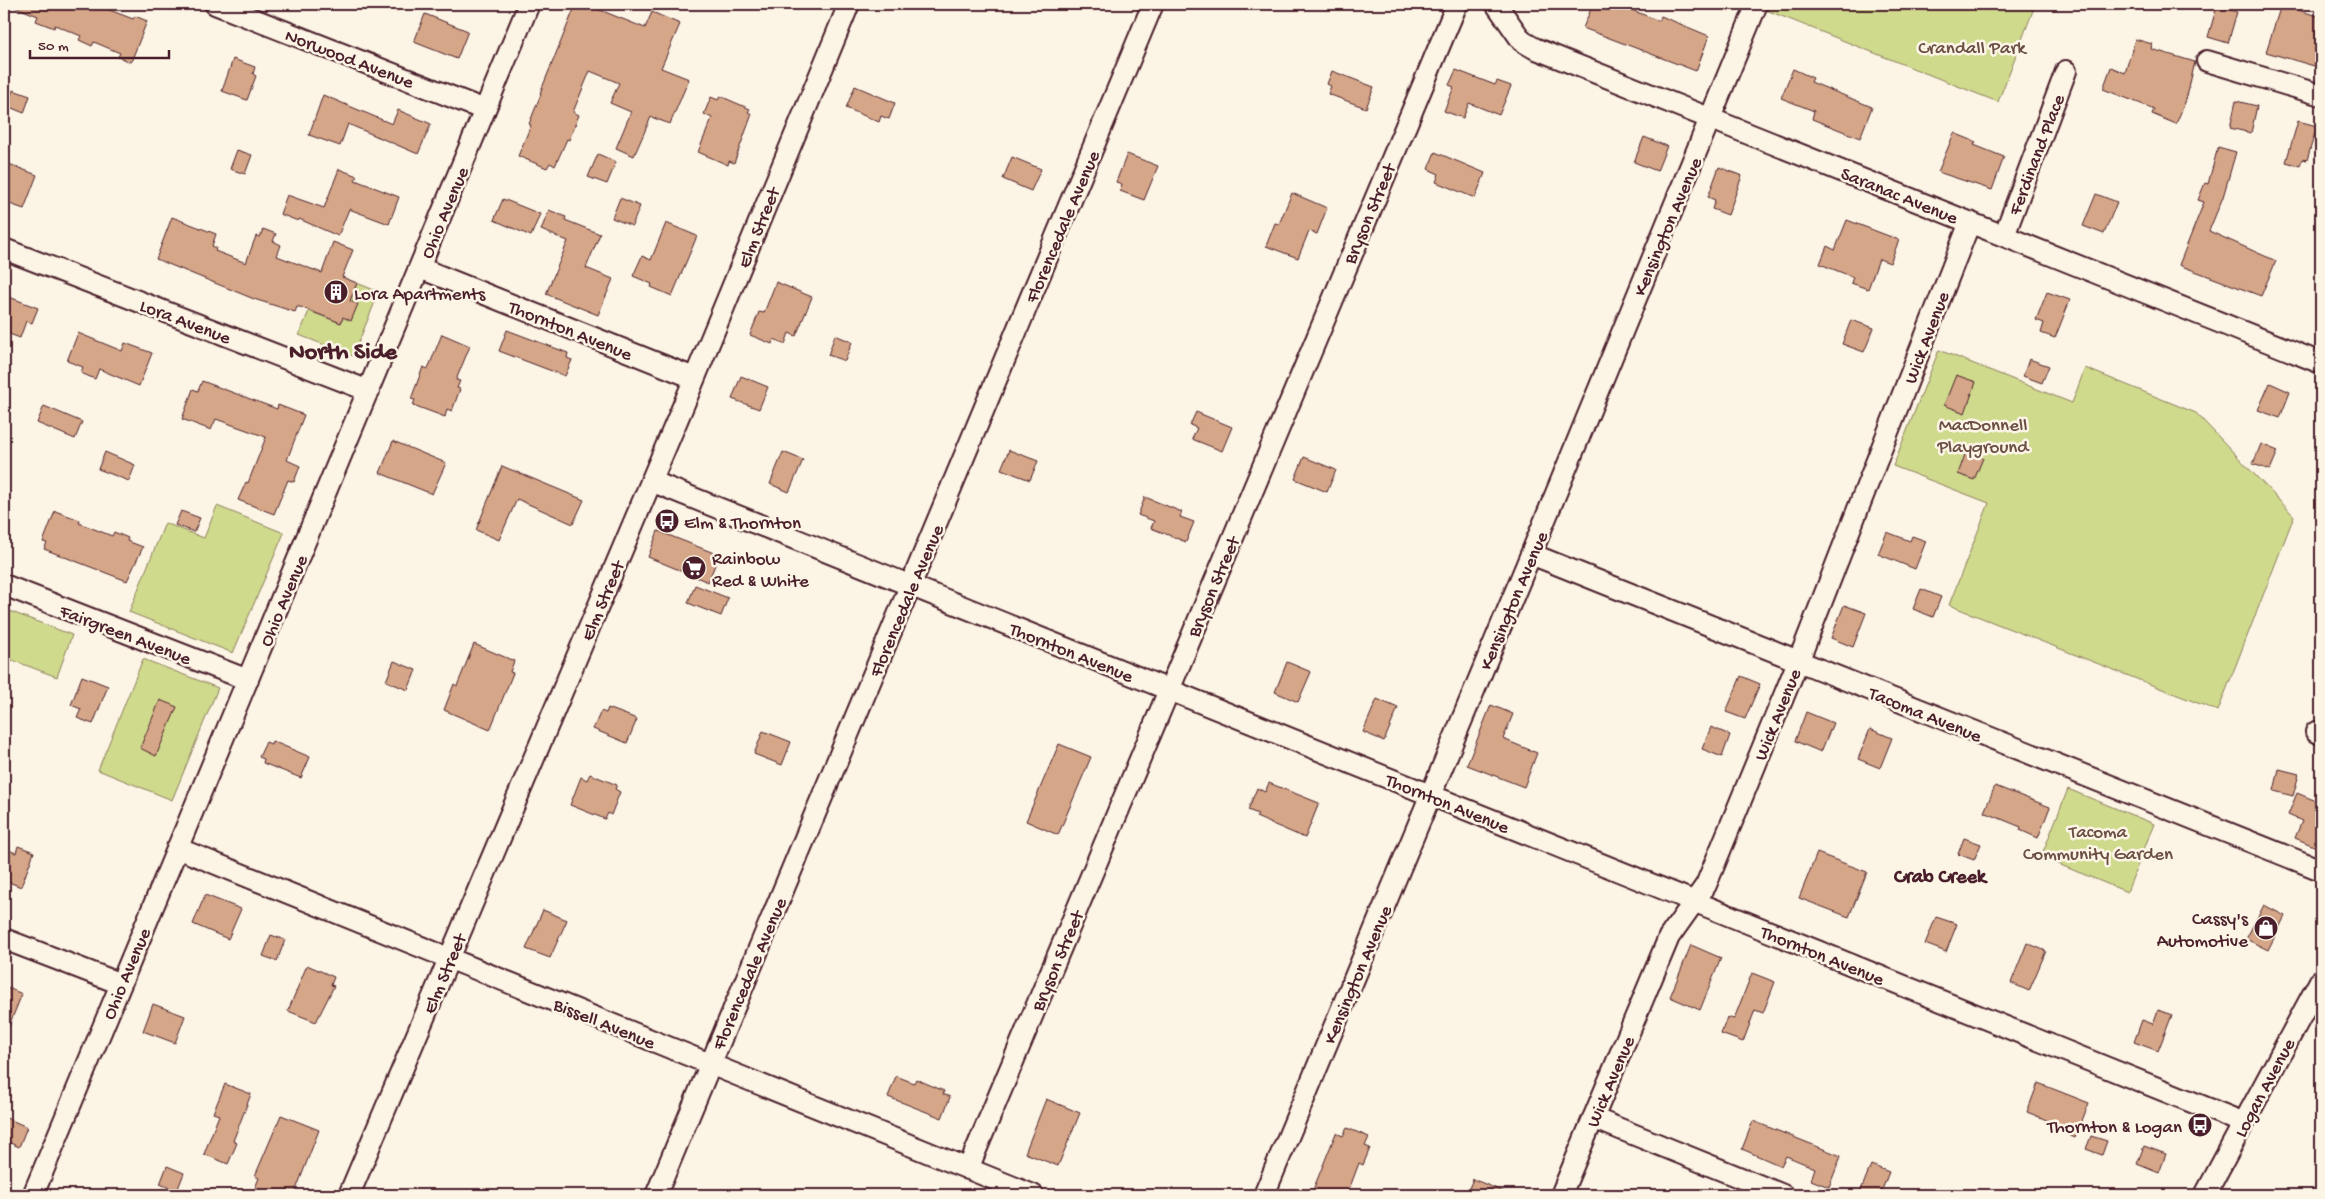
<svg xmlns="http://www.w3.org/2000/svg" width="2325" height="1199" font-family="'Gochi Hand',sans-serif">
<rect width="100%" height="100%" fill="#fcf5e5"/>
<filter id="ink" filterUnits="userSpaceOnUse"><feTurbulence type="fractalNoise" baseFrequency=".02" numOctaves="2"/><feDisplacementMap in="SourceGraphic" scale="10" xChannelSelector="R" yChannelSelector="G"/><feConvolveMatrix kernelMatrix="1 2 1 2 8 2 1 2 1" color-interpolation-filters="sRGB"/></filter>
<g filter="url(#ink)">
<!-- green -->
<path fill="#cfda8d" stroke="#8c7c5c" d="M1757,4h304l-27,4 -36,94 -242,-96z
M357,283l22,9 -26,64 -54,-21 10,-24 32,12 2,-6 8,3 6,-16 -7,-3z
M1939,350l133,53 13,-35 111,45 98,103 -76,195 -269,-106 40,-102 -96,-37z
M217,506l67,27 -51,120 -104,-41 36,-89 39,15z
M4,609l68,26 -15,42 -53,-20z
M143,659l75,29 -46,112 -74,-30z
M2068,789l86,35 -27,68 -86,-35z"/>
<!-- building -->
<path fill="#d5a687" stroke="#4a1f2b" d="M8,4h86l39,15 2,-3 12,5 -16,41 -13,-5 2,-4 -26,-11 -2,4 -13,-6 2,-4 -26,-11 -1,3 -18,-7 2,-5z
M576,4h9l60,24 7,-16 28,12 -19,44 28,11 -19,45 -19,-7 -17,39 -18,-8 15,-36 -21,-9 9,-20 -29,-12 -17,41 6,3 -10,25 -2,-1 -12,27 -5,-3 -3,5 -29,-12 13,-31 -2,-1 12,-30 -1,-1z
M1593,4h24l42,17 2,-5 48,20 -13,35 -113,-43z
M2281,5l40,12v51l-55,-16z
M2217,6l20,6 -9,31 -20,-6z
M425,14l43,17 -11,28 -43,-17z
M2135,39l17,5 -1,5 44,13 -9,38 -10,24 -24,-10 2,-5 -51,-20 8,-22 14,6z
M233,59l22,8 -2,7 3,2 -9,24 -25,-9z
M1793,69l20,9 -2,4 61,25 -12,31 -48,-19 2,-8 -33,-13z
M1456,70l39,15 2,-4 14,5 -12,29 -30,-12 -6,15 -19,-7 10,-24 -5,-2z
M1332,71l42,16 -8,21 -38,-14 3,-8 -4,-2z
M855,86l40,17 -6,16 -8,-3 -2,6 -33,-14z
M13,90l17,6 -6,17 -17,-7z
M323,95l69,29 6,-14 33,14 -13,30 -70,-30 -8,22 -31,-11z
M720,96l30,13 -2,3 4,2 -18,49 -5,-2 -1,4 -30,-13 14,-34 -8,-4 7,-17 7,3z
M2236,101l21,5 -6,27 -21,-5z
M2298,121l19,5 -10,34 -5,-1 -2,7 -14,-4z
M1954,133l22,9 -2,3 30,12 -12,33 -54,-18z
M1644,137l23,9 -10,25 -23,-9z
M2218,147l18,5 -13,45 -14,34 67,30 -15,35 -82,-31 25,-63 -6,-2 7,-17 3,1z
M237,150l15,5 -7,19 -15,-5z
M1435,152l50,21 -10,25 -39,-16 3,-8 -11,-5z
M598,154l18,8 -9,22 -19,-7z
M1127,154l31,12 -14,34 -24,-9 2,-7 -6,-2z
M1012,157l29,12 -10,22 -28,-12z
M4,162l33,13 -13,34 -20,-7z
M1719,167l23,9 -14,39 -16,-6 3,-9 -7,-3z
M339,169l18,7 -2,4 44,17 -10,27 -40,-15 -11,27 -39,-17 -1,2 -18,-7 7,-19 37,13z
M1292,193l35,15 -10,26 -8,-3 -11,27 -32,-12 9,-23 4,1z
M2096,194l21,8 -13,32 -21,-8z
M620,198l20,8 -8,20 -20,-8z
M503,199l37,15 -9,22 -37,-16z
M549,210l17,7 -1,3 35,14 -14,34 27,11 -15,36 -52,-21 22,-53 -27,-11z
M172,217l44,17 -4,12 4,2 -1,3 31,12 10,-27 4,1 3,-8 13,5 -3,7 8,4 -4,11 45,17 11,-31 20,8 -11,27 15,6 -7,18 8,3 -7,17 -8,-4 -2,6 -41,-16h-3l-2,5 -41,-13 -98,-40z
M1847,220l52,20 -9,23 -11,-4 -11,30 -17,-6 2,-6 -33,-13 7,-18 8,4z
M666,223l31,13 -25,60 -21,-9 1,-3 -19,-8 9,-20 9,4z
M776,282l36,15 -16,39 -7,-3 -4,11 -11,-5 -2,5 -22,-9 9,-23 5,1z
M2047,292l23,8 -15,38 -14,-5 3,-10 -8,-3z
M4,295l34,13 -6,15 -6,-2 -6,17 -16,-6z
M1851,320l23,8 -10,24 -22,-8z
M507,330l61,23 -1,5 5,2 -7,16 -66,-25z
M78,333l44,18 3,-8 27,10 -13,33 -40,-17 -4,10 -14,-6 2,-6 -16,-6z
M442,334l28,12 -14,34 4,1 -3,7 3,1 -8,22 -5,-2 -2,8 -32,-12 2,-5 -4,-1 12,-32 5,2z
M835,335l17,7 -7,19 -17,-6z
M2029,359l20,7 -7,17 -19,-7z
M1956,375l20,7 -11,31 -21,-8z
M741,376l27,11 -9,22 -27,-10z
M202,381l75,28 1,-4 26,10 -17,45 13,6 -6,16 -6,-2 -14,34 -36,-14 8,-18 2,1 18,-46 -50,-18 -5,11 -29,-11 11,-30 5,2z
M2270,383l20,9 -10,26 -22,-8z
M44,406l38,16 -7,17 -38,-16z
M1196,412l36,15 -10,24 -30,-12 5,-11 -7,-3z
M393,441l53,22 -14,31 -52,-21z
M2261,444l17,7 -8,19 -17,-6z
M1009,450l29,11 -8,19 -29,-11z
M105,452l30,13 -6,16 -31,-12z
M783,452l20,8 -14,32 -19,-8z
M1966,452l17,6 -9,22 -16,-6z
M1304,457l32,13 -9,22 -32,-13z
M502,466l82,34 -11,24 -56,-25 -18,41 -23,-10z
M1145,497l37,15 -2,5 14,5 -8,20 -35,-14 3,-7 -16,-6z
M55,511l25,9 -1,3 33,13 2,-4 14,6 -1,3 16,6 -16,34 -83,-32 3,-6 -4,-1z
M181,511l19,7 -6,14 -19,-7z
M658,531l61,24 -11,27 -60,-25z
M1887,532l23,9 2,-5 14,5 -11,28 -37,-15z
M695,585l33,13 -7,18 -33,-13z
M1921,589l20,8 -8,20 -20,-8z
M1844,605l22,8 -13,34 -22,-9z
M474,644l40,17 -4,11 3,1 -23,57 -46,-20 10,-26 3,2z
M394,661l22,9 -8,20 -22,-9z
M1287,662l24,10 -13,30 -23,-10z
M82,676l26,10 -15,38 -16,-6 4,-9 -10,-4z
M1741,676l19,8 -15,35 -19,-7z
M1377,699l21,9 -14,33 -21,-9z
M160,700l17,7 -21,49 -16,-8z
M1491,705l22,9 -10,25 34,14 -13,34 -57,-22z
M608,708l29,11 -10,24 -34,-14 8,-18 5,2z
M1806,712l27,11 -12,29 -26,-11z
M1711,727l19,8 -8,22 -20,-8z
M1870,729l22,9 -12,30 -22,-9z
M763,731l28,11 -9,23 -28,-11z
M272,741l38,16 -9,21 -38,-15 1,-4 -5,-2 7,-15 5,2z
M1059,744l32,13 -33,78 -32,-14z
M2279,769l20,5 -6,22 -19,-5z
M590,774l27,11 -2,4 5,3 -9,23 -3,-2 -3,6 -35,-14 11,-28 6,3z
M1269,783l50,20 -14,35 -49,-21 2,-3 -10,-4 9,-22 8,4z
M1995,786l55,21 -12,31 -18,-8 1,-3 -37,-15z
M2297,793l24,10v46l-26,-11 7,-17 -14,-6z
M1964,838l17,6 -7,16 -16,-6z
M18,846l16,6 -13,35 -17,-7v-32l12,5z
M1817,853l50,19 -18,45 -50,-19z
M205,895l36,14 -13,30 -35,-15z
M2264,905l21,11 -17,34 -22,-11z
M543,910l24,10 -17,38 -24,-9z
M1936,917l21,7 -11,28 -21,-8z
M271,935l14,5 -8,21 -14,-5z
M2027,943l19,8 -17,40 -18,-8z
M1691,945l30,13 -21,52 -30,-13z
M307,965l27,12 -3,8 3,1 -18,36 -28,-11z
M1752,973l23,9 -12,31 -8,-3 -12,32 -22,-8 6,-17 7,2z
M4,986l18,8 -18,44z
M153,1004l32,12 -10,27 -32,-12z
M2158,1010l14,5 -14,36 -24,-9 8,-22 11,4z
M896,1076l18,7 2,-4 28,12 -1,3 7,3 -8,21 -54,-21z
M2038,1083l51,20 -14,35 -18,-8 2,-5 -32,-13z
M225,1084l26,10 -18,47 4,2 -9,21 -24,-10 15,-39 -6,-2z
M1046,1099l34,14 -22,53 -33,-13z
M281,1115l38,15 -25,65h-20l-19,-7 4,-10 -4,-2z
M4,1117l23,10 -8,20 -15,-7z
M1753,1121l88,35 -12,31 -18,-7 4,-12 -29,-12 -5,10 -39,-17z
M1347,1128l22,9 -4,9 5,2 -7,17 -4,-2 -12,32h-21l-13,-5 23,-57 7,3z
M2091,1136l16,5 -5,14 -16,-6z
M2144,1146l22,8 -7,19 -22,-9z
M1871,1165l18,7 -9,23h-21z
M167,1166l17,7 -7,18 -17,-7z
M1473,1179l38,16h-45z"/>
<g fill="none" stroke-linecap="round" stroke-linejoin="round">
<defs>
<path id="minor" d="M215,4l270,106
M1496,4l26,37 12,7 787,315
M2207,61l114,34
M2004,236l62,-165
M4,249l365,142
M420,268l274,110
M651,481l1593,642
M1531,554l790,316
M4,585l244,95
M2316,732l5,2
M177,848l856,347
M4,939l117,45
M1593,1118l190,77
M968,1169l489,-1165
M33,1195l496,-1191
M349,1195l340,-803 160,-388
M656,1195l497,-1191
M1264,1195l267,-641 226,-550
M1561,1195l108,-258 37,-52 98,-238 166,-425
M2205,1195l116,-216"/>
</defs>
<!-- minor casing -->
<use href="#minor" stroke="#4a1f2b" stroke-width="24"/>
<!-- minor -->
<use href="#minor" stroke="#fcf5e5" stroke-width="20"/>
</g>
</g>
<!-- icons -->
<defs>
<symbol id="building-disc" viewBox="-11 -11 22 22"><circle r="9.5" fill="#4a1f2b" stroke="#fcf5e5"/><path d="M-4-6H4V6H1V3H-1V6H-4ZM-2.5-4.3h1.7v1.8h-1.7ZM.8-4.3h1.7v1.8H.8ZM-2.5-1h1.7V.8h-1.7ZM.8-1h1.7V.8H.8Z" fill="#fff"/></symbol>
<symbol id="bus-disc" viewBox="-11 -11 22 22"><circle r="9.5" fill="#4a1f2b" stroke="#fcf5e5"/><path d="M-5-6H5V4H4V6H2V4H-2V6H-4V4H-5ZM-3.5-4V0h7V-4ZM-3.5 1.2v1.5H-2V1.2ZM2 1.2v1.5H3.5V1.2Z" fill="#fff"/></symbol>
<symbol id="supermarket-disc" viewBox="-11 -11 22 22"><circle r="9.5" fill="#4a1f2b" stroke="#fcf5e5"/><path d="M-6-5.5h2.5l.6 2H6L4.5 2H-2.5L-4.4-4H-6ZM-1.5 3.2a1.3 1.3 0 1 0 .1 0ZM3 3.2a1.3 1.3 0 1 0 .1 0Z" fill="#fff"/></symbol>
<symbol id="shop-disc" viewBox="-11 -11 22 22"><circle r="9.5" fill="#4a1f2b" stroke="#fcf5e5"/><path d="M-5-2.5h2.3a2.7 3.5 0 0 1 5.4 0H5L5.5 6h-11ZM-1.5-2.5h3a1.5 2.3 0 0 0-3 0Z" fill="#fff"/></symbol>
</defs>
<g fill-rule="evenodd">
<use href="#building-disc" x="322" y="278" width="28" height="28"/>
<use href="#bus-disc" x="653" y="507" width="28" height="28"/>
<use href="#supermarket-disc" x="680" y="554" width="28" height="28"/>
<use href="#shop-disc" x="2252" y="914" width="28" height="28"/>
<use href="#bus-disc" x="2186" y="1111" width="28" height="28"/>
</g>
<g text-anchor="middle" stroke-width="5" stroke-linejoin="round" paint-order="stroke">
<!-- park labels -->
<g font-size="19" fill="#6b4e44" stroke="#fcf5e5">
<text x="1972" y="53">Crandall Park</text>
<text x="1983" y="430">MacDonnell<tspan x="1983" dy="22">Playground</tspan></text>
<text x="2098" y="837">Tacoma<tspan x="2098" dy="22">Community Garden</tspan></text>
</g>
<!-- street labels -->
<g font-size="19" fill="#4a1f2b" stroke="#fcf5e5">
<text transform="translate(350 57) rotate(21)" y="7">Norwood Avenue</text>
<text transform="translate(2035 154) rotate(-69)" y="7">Ferdinand Place</text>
<text transform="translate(1900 194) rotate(22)" y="7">Saranac Avenue</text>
<text transform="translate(443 212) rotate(-67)" y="7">Ohio Avenue</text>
<text transform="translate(1368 213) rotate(-67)" y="7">Bryson Street</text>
<text transform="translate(1061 226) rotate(-67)" y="7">Florencedale Avenue</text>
<text transform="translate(1666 226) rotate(-67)" y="7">Kensington Avenue</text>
<text transform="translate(757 227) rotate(-68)" y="7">Elm Street</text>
<text transform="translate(186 320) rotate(21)" y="7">Lora Avenue</text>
<text transform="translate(571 329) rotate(22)" y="7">Thornton Avenue</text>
<text transform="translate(1925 337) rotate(-69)" y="7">Wick Avenue</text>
<text transform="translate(1212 586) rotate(-67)" y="7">Bryson Street</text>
<text transform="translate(282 600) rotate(-67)" y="7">Ohio Avenue</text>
<text transform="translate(601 600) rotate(-67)" y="7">Elm Street</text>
<text transform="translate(905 600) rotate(-67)" y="7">Florencedale Avenue</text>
<text transform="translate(1512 600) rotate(-67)" y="7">Kensington Avenue</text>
<text transform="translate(126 633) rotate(21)" y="7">Fairgreen Avenue</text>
<text transform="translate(1072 651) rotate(22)" y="7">Thornton Avenue</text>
<text transform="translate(1926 713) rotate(22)" y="7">Tacoma Avenue</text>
<text transform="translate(1776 714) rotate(-68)" y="7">Wick Avenue</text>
<text transform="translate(1448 802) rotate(22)" y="7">Thornton Avenue</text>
<text transform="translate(1823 954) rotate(22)" y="7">Thornton Avenue</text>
<text transform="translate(1056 960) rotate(-67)" y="7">Bryson Street</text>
<text transform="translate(125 973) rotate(-67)" y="7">Ohio Avenue</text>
<text transform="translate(443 973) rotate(-67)" y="7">Elm Street</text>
<text transform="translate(748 973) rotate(-67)" y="7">Florencedale Avenue</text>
<text transform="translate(1356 974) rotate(-67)" y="7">Kensington Avenue</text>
<text transform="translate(605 1022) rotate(22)" y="7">Bissell Avenue</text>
<text transform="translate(1609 1081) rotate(-67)" y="7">Wick Avenue</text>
<text transform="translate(2263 1087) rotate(-62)" y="7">Logan Avenue</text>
</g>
<!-- poi labels -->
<g font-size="19" fill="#4a1f2b" stroke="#fcf5e5" text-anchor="start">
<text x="354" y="299">Lora Apartments</text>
<text x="684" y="528">Elm &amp; Thornton</text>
<text x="712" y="564">Rainbow<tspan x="712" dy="22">Red &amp; White</tspan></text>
<text x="2248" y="924" text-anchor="end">Cassy's<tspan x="2248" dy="22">Automotive</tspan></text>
<text x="2182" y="1132" text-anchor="end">Thornton &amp; Logan</text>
</g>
<!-- neighbourhood labels -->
<g font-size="20" font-weight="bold" fill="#4a1f2b" stroke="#fcf5e5">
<text x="1940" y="882">Crab Creek</text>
</g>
<!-- district labels -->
<g font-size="24" font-weight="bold" fill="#4a1f2b" stroke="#fcf5e5">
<text x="343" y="358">North Side</text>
</g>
</g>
<!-- margin -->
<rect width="2325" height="1199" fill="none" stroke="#fcf5e5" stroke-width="20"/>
<rect x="10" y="10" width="2305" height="1179" fill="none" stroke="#4a1f2b" stroke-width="2" filter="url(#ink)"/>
<!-- scale -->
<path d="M30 50v8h139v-8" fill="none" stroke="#4a1f2b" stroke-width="2.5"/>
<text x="38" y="50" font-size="15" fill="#4a1f2b" stroke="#fcf5e5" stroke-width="4" paint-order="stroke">50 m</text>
</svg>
